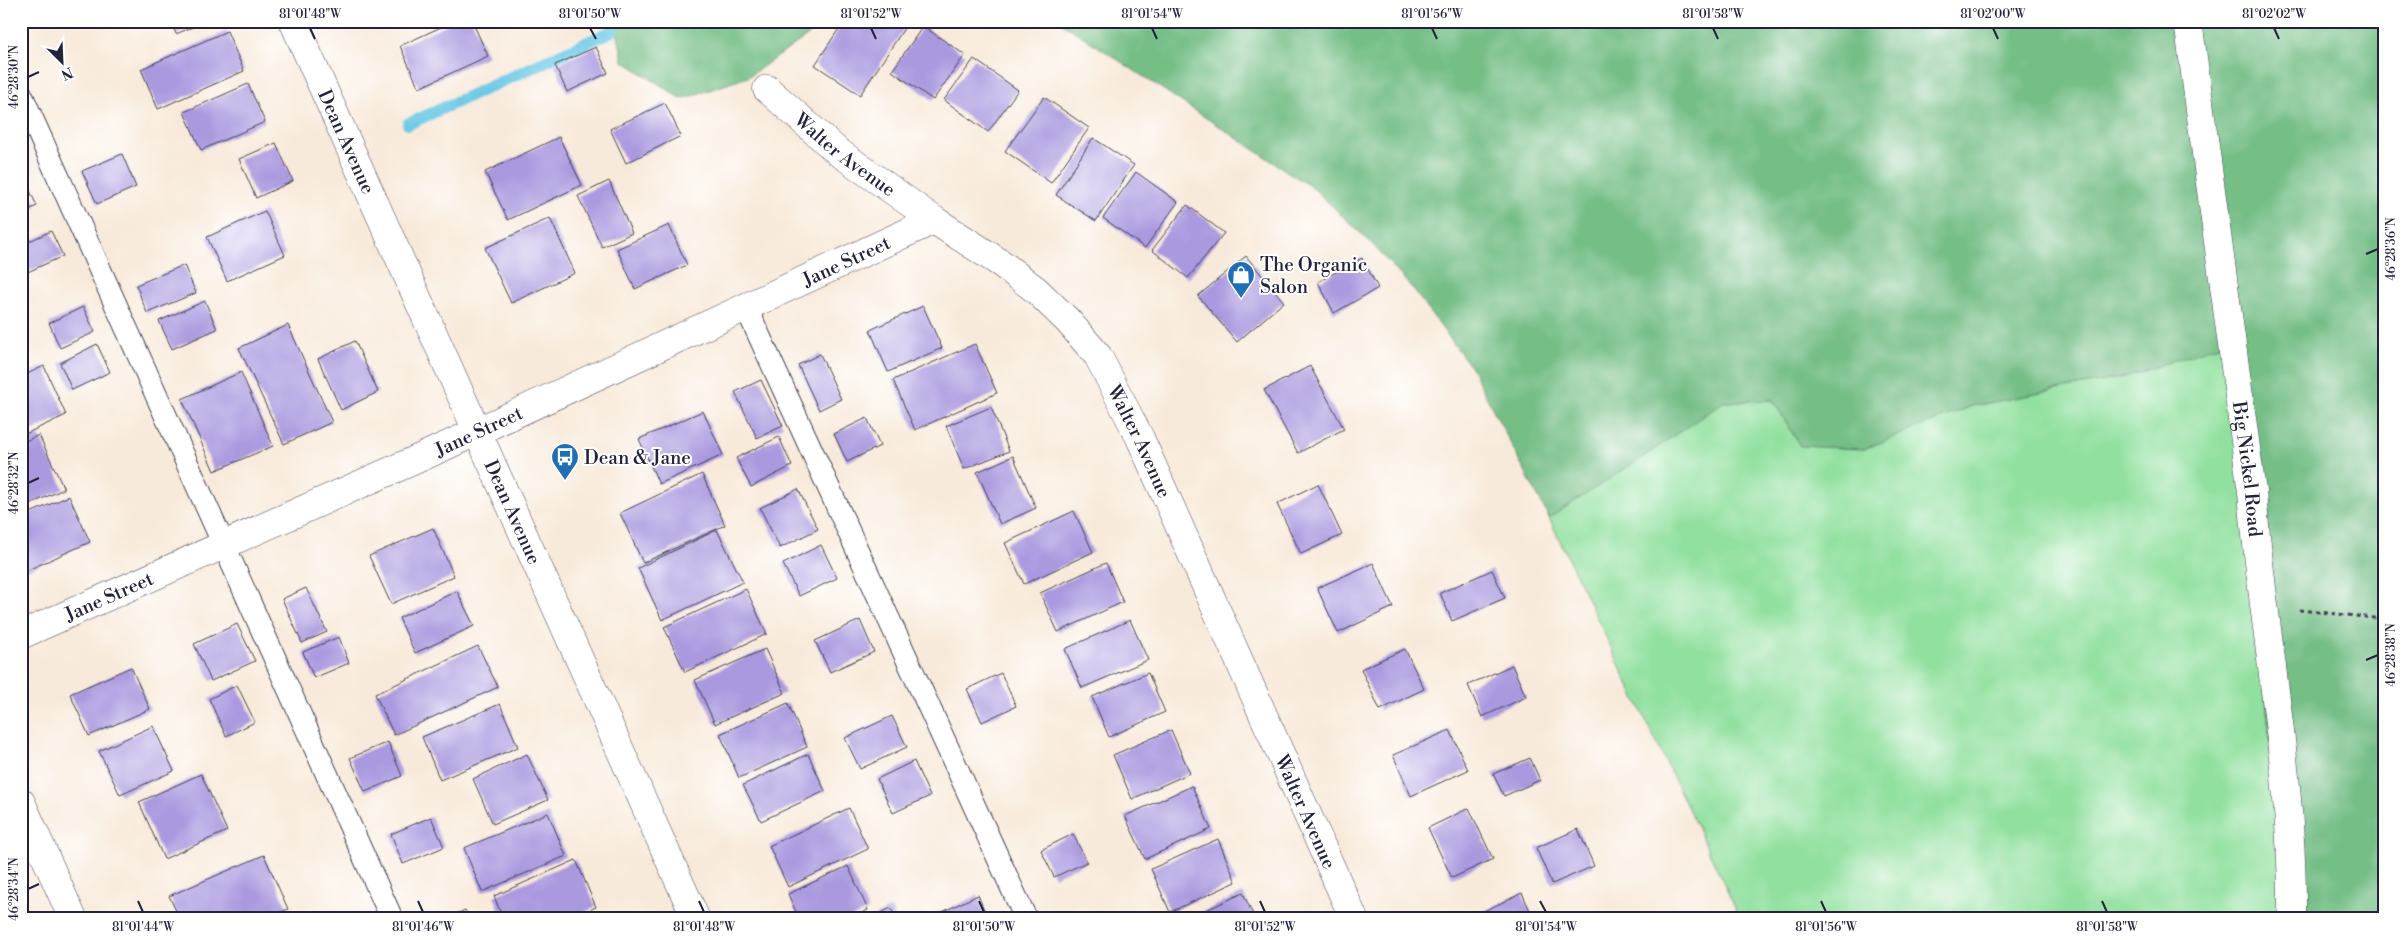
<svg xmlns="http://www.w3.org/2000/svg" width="2405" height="940" font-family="'Libre Bodoni',serif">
<rect width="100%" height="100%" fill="#fff"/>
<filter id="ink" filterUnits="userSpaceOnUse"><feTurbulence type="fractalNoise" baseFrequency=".02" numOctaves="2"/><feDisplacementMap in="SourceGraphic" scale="10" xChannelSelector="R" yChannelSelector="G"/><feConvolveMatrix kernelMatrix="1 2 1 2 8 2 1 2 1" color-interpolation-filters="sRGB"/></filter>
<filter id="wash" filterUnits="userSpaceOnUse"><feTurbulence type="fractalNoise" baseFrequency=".0096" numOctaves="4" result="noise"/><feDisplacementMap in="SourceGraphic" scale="20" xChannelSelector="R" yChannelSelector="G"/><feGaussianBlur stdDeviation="1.12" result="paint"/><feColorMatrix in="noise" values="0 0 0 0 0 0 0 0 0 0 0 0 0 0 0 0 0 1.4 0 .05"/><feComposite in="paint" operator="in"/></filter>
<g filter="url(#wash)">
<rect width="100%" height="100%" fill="#f8eada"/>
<!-- green -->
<path fill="#91e09f" stroke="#5a816d" d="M2230,341l58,578h-547l-192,-401 85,-55 89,-61 50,-2 27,46 64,3 108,-43 153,-29z"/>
<!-- forest -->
<path fill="#74be86" stroke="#4b7060" d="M615,21h205l-10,13 -62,43 -66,22 -59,-38z
M1059,21h1325v898h-96l-58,-578 -105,36 -153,29 -108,43 -64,-3 -27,-46 -50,2 -89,61 -85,55 -78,-151 -59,-79 -41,-45 -57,-54z"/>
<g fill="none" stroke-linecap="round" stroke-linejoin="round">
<!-- stream -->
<path stroke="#66c6e4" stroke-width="12" d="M408,124l204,-93"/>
</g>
<g id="blocks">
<!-- building -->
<path fill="#aa99df" d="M171,21h36l-31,13z
M454,21h18l16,35 -69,32 -19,-42z
M844,21h65l-49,74 -45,-30z
M923,26l42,29 -32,45 -41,-29z
M227,31l17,40 -86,38 -17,-40z
M596,47l12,26 -41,19 -12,-27z
M974,59l44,31 -30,42 -44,-32z
M248,84l17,38 -64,28 -17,-38z
M1044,97l45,31 -38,55 -46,-32z
M665,103l16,33 -55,27 -16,-34z
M559,137l23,48 -74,35 -23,-48z
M1093,138l41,27 -38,56 -40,-26z
M276,143l17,38 -37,17 -17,-39z
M122,154l14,33 -39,17 -15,-33z
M21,172l16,34 -16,7z
M1136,172l42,30 -33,46 -42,-30z
M609,181l23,52 -30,14 -24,-51z
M1187,205l37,28 -36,45 -36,-28z
M265,211l20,44 -58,26 -20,-44z
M550,218l25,55 -64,30 -26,-55z
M669,225l18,40 -52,24 -18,-40z
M51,231l12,25 -42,19v-30z
M1246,256l38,46 -47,40 -39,-46z
M1362,258l16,30 -44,25 -16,-31z
M184,265l12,28 -49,20 -11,-28z
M205,301l12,28 -45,20 -13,-28z
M923,306l19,42 -54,24 -18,-42z
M83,307l12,25 -35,16 -11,-25z
M288,325l44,97 -48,22 -45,-96z
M355,341l23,51 -37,18 -23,-51z
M97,344l13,28 -38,18 -12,-27z
M975,344l22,49 -82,37 -22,-50z
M820,354l21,45 -22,11 -21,-45z
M44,366l22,49 -45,21v-59z
M1310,366l34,63 -46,24 -34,-63z
M241,372l32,74 -59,25 -32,-72z
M761,380l22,46 -26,12 -22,-46z
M991,407l18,44 -45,18 -18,-43z
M703,411l20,44 -64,29 -20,-45z
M867,418l13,28 -33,16 -13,-28z
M39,435l25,54 -43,19v-65z
M779,437l13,29 -41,21 -15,-29z
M1013,456l23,52 -36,16 -23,-52z
M702,474l23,51 -82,38 -23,-50z
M1318,484l24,51 -41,19 -24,-50z
M798,489l20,40 -38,19 -20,-40z
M69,496l21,46 -69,31v-56z
M1074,511l19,41 -69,32 -19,-41z
M433,528l21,48 -63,28 -22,-48z
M717,530l26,52 -81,38 -24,-52z
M821,545l16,33 -38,18 -16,-32z
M1106,563l17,39 -65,30 -18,-39z
M1373,563l20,44 -55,26 -21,-45z
M1492,570l13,28 -53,23 -12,-28z
M306,588l21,44 -25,11 -20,-44z
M746,589l21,45 -82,38 -21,-45z
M457,591l17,35 -59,27 -16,-35z
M860,620l14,32 -44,20 -15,-31z
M1130,620l18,40 -66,28 -17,-39z
M237,624l18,37 -44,20 -17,-37z
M339,637l10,26 -35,15 -11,-26z
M478,646l20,41 -104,48 -19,-41z
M765,649l20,44 -70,31 -20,-44z
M1405,649l19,40 -44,21 -19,-41z
M1512,665l14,32 -44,20 -14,-32z
M131,667l19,42 -61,27 -19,-42z
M1001,673l15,33 -34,16 -15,-33z
M1148,673l17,39 -56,25 -17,-40z
M237,685l18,37 -29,14 -17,-37z
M788,703l19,44 -68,31 -19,-44z
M500,704l18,43 -78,33 -18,-43z
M892,716l15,31 -47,22 -15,-31z
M153,726l21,45 -54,24 -21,-44z
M1171,730l19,43 -58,26 -19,-44z
M1450,730l18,40 -57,26 -18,-41z
M388,742l14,34 -37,16 -15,-34z
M527,754l21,46 -55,24 -20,-45z
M808,754l17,37 -64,30 -18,-36z
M1530,758l10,22 -36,16 -11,-22z
M914,761l16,35 -37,17 -16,-34z
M201,774l26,57 -63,28 -25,-57z
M1192,786l19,43 -66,30 -20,-43z
M849,808l19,41 -80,38 -19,-41z
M1469,808l24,51 -41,19 -24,-50z
M548,813l18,43 -84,36 -18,-44z
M431,817l13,30 -41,17 -12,-30z
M1578,829l16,37 -42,18 -16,-36z
M1073,834l14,28 -33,15 -13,-27z
M1218,839l18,43 -66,30 -19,-43z
M264,855l24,54 -21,10h-87l-11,-23z
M576,860l20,47 -26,12h-67l-9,-23z
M848,866l20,44 -19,9h-50l-11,-25z
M1243,893l12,26h-68z
M1522,893l12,26h-67z
M978,895l10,24h-51l-1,-4z
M891,908l5,11h-27z
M465,910l5,9h-24z"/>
</g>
</g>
<g filter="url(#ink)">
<use href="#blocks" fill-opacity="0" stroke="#424053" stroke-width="1"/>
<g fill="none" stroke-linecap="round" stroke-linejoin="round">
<defs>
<path id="lane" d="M21,94l371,825
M746,307l280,612"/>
<g id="street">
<path id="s1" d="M293,21l403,898"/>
<path id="s2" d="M767,89l70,62 97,69 68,44 34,26 32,31 30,35 42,82 214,481"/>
<path id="s3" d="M21,635l403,-179 510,-236"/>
</g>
<g id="secondary">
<path id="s4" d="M2188,21l64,471c11,142 42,284 40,427"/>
<path d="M21,802l52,117"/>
</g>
</defs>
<!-- lane casing -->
<use href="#lane" stroke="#424053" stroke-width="24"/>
<!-- street casing -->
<use href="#street" stroke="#424053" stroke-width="29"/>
<!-- secondary casing -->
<use href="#secondary" stroke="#424053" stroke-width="29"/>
<!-- path -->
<path stroke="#424053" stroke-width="3" stroke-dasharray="4 4" stroke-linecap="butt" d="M2300,610l84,9"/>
<!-- lane -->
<use href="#lane" stroke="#fff" stroke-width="22"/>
<!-- street -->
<use href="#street" stroke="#fff" stroke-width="28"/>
<!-- secondary -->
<use href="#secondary" stroke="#fff" stroke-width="28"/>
</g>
</g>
<!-- ticks -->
<path fill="none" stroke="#22223b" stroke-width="2" d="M310,28l5,11M590,28l6,11M871,28l5,11M1152,28l5,11M1432,28l5,11M1713,28l5,11M1993,28l5,11M2274,28l5,11M28,77l11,-5M2366,254l12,-5M28,483l11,-5M2366,660l12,-5M28,889l11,-5M138,901l5,11M418,901l5,11M699,901l5,11M979,901l5,11M1260,901l5,11M1540,901l6,11M1821,901l5,11M2102,901l5,11"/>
<!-- icons -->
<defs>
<symbol id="shop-pin" viewBox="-11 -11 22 30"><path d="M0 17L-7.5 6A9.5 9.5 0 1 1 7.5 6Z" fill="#1f6fb2" stroke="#fff"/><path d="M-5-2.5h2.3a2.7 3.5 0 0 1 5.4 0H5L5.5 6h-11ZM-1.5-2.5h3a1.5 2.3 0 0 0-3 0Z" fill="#fff"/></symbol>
<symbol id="bus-pin" viewBox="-11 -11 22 30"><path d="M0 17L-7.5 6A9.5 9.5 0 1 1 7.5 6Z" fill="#1f6fb2" stroke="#fff"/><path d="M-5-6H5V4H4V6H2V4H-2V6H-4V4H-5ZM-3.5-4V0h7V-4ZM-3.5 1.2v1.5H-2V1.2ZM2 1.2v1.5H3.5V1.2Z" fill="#fff"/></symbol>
</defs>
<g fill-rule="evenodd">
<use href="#shop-pin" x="1225" y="259" width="32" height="43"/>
<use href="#bus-pin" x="549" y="441" width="32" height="43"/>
</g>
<g text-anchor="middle" stroke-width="4" stroke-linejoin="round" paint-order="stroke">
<!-- street labels -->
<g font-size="19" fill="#22223b" stroke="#fff">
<text dy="7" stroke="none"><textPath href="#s1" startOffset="132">Dean Avenue</textPath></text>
<text dy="7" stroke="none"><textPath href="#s2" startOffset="102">Walter Avenue</textPath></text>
<text dy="7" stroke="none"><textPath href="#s3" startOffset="906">Jane Street</textPath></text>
<text dy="7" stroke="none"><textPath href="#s3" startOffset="501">Jane Street</textPath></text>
<text dy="7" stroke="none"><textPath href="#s2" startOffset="522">Walter Avenue</textPath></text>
<text dy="7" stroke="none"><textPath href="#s4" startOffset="452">Big Nickel Road</textPath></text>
<text dy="7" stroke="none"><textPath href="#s1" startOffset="538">Dean Avenue</textPath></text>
<text dy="7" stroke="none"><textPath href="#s3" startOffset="96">Jane Street</textPath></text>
<text dy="7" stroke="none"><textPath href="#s2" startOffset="928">Walter Avenue</textPath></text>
</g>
<!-- poi labels -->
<g font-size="19" fill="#22223b" stroke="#fff" text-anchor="start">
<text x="1260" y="271">The Organic<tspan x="1260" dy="22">Salon</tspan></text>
<text x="584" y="464">Dean &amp; Jane</text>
</g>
</g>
<!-- margin -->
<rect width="2405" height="940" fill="none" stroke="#fff" stroke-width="55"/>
<!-- north arrow -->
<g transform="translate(62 62) rotate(156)" stroke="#ffffff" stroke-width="4" paint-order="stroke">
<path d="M0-4L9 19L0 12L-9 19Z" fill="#22223b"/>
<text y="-8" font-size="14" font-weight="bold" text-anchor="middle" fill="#22223b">N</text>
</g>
<rect x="28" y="28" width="2350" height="884" fill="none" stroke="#22223b" stroke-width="2"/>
<g font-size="12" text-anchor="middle" fill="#22223b">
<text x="310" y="18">81°01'48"W</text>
<text x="590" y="18">81°01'50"W</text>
<text x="871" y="18">81°01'52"W</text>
<text x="1152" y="18">81°01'54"W</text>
<text x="1432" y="18">81°01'56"W</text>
<text x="1713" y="18">81°01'58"W</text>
<text x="1993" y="18">81°02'00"W</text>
<text x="2274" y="18">81°02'02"W</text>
<text transform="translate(14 77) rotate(-90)" y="4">46°28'30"N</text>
<text transform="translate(2391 249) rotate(-90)" y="4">46°28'36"N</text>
<text transform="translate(14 483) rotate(-90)" y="4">46°28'32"N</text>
<text transform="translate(2391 655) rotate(-90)" y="4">46°28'38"N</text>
<text transform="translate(14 889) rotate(-90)" y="4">46°28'34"N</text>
<text x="143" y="931">81°01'44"W</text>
<text x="423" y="931">81°01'46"W</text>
<text x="704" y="931">81°01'48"W</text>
<text x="984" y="931">81°01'50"W</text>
<text x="1265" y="931">81°01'52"W</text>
<text x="1546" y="931">81°01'54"W</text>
<text x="1826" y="931">81°01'56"W</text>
<text x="2107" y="931">81°01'58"W</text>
</g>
</svg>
